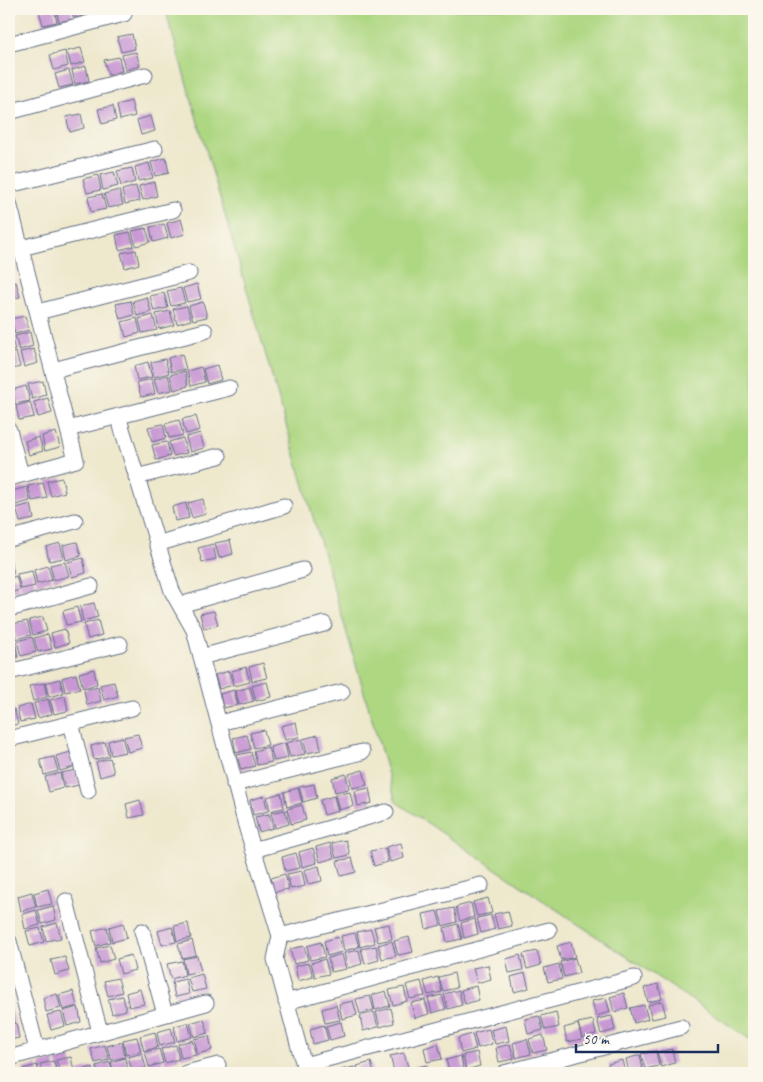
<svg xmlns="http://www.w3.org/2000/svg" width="763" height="1082" font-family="Caveat,sans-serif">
<rect width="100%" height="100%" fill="#fbf7ec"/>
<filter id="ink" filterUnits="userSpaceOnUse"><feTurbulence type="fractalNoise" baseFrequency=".02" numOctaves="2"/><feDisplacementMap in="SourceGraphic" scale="10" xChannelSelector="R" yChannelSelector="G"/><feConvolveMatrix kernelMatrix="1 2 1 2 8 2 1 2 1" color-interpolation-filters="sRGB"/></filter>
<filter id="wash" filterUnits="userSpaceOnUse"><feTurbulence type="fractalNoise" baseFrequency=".0096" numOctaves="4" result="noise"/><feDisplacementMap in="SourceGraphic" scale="20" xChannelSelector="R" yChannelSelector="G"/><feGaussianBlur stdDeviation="1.12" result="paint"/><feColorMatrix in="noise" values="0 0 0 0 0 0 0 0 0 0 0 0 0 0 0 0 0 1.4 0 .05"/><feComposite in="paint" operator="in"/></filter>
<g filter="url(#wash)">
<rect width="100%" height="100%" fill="#eee8cd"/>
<!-- green -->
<path fill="#aed782" stroke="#648370" d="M165,9h589v1033l-358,-240z"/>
<g id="blocks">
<!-- building -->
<path fill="#c898d4" d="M48,9h6l3,13 -14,3 -4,-14z
M56,9h15l3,10 -15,3z
M74,9h16l1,5 -15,4z
M132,34l3,15 -14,3 -4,-15z
M81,48l4,14 -14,4 -4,-15z
M65,51l3,15 -14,4 -4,-15z
M136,52l4,14 -15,4 -3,-15z
M119,57l3,14 -14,4 -4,-15z
M86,66l3,15 -14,3 -3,-14z
M69,70l4,15 -14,3 -4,-14z
M131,101l4,15 -15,4 -3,-15z
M113,106l3,14 -14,4 -4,-15z
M81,114l3,14 -14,4 -4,-15z
M151,116l4,15 -14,4 -4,-15z
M166,158l3,15 -14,3 -4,-14z
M149,163l4,15 -15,3 -3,-14z
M132,168l3,14 -14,4 -4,-15z
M114,172l4,14 -15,4 -3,-15z
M98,175l3,15 -14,3 -4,-14z
M154,182l3,14 -14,4 -4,-14z
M136,186l4,15 -15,3 -3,-14z
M119,190l4,15 -15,3 -4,-14z
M102,194l4,15 -15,3 -3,-15z
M181,219l4,15 -14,4 -4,-15z
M164,224l4,14 -15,4 -3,-15z
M146,228l4,14 -14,4 -4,-15z
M130,232l4,14 -15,4 -3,-15z
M136,250l3,14 -14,4 -4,-15z
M16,282l4,15 -11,2v-15z
M197,284l4,15 -14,3 -4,-14z
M181,288l4,15 -14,3 -4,-15z
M164,293l4,15 -14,3 -4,-15z
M147,297l4,15 -14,4 -4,-15z
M131,301l3,14 -14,4 -4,-15z
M203,302l4,15 -14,3 -4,-14z
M187,306l4,14 -14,4 -4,-15z
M170,311l4,14 -15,4 -3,-15z
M153,315l4,15 -15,3 -3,-14z
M25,316l4,14 -14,4 -4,-15z
M137,318l3,15 -14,4 -4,-15z
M30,332l3,14 -14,4 -4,-14z
M9,336h2l4,14 -6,2z
M34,349l4,14 -14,4 -4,-15z
M16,352l4,15 -11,3v-16z
M182,354l4,15 -15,3 -3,-14z
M165,359l4,14 -15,4 -3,-15z
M148,362l4,15 -15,3 -3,-14z
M217,365l4,15 -14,4 -4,-15z
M201,367l4,15 -14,4 -4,-15z
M185,371l3,15 -14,4 -4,-15z
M168,375l4,15 -14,3 -4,-14z
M152,379l3,15 -14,3 -4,-15z
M43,381l3,14 -14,4 -4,-15z
M26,386l4,15 -15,3 -3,-14z
M48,398l4,15 -14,4 -4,-15z
M30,402l4,15 -15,3 -3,-14z
M196,416l4,14 -14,4 -4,-15z
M179,420l4,15 -14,3 -4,-14z
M163,424l3,14 -14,4 -4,-15z
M56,432l4,15 -15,4 -3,-15z
M200,433l4,15 -14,4 -4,-15z
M39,437l4,14 -14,4 -4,-14z
M183,438l4,15 -14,3 -4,-14z
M167,442l3,14 -14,4 -4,-15z
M62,478l3,14 -14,4 -4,-15z
M43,483l4,15 -15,3 -4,-15z
M27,487l3,14 -14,4 -4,-14z
M9,492l4,15 -4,1z
M203,499l3,15 -14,4 -4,-15z
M186,503l3,15 -14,3 -3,-14z
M31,504l3,15 -14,3 -4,-14z
M230,540l3,14 -14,4 -4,-15z
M77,542l4,14 -15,4 -3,-15z
M60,543l4,15 -15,3 -3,-14z
M213,544l3,15 -14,3 -4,-14z
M10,558l4,15 -5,1v-15z
M83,558l3,15 -14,4 -4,-15z
M65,562l4,14 -15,4 -4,-15z
M48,566l4,14 -15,4 -3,-14z
M32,571l3,15 -14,3 -4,-15z
M16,576l4,14 -11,3v-15z
M94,603l4,14 -15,4 -3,-15z
M77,607l4,15 -15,3 -3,-14z
M214,611l4,14 -14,4 -4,-15z
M43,617l4,14 -14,4 -4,-15z
M98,620l4,15 -14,4 -4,-15z
M27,621l4,14 -15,4 -3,-15z
M65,629l4,14 -14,4 -4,-14z
M48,634l4,15 -14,3 -4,-14z
M32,637l4,15 -15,4 -4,-15z
M15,642l3,15 -9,2v-15z
M263,663l4,15 -15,3 -3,-14z
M246,667l4,15 -15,4 -3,-15z
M94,669l3,15 -14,4 -4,-15z
M229,671l4,14 -14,4 -4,-14z
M76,674l4,15 -15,3 -3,-14z
M60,679l3,14 -14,4 -4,-14z
M114,682l4,14 -14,4 -4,-15z
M267,682l4,15 -15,4 -4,-15z
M44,683l3,14 -14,4 -4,-15z
M98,687l3,14 -14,4 -3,-15z
M250,687l4,14 -15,4 -3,-14z
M234,690l4,15 -15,3 -3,-14z
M65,696l3,15 -14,3 -4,-14z
M48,699l4,15 -14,4 -4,-15z
M31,704l4,15 -15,3 -3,-14z
M14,709l4,15 -9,2v-15z
M296,722l3,15 -14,3 -4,-14z
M264,730l4,15 -14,3 -4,-15z
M138,734l4,14 -14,4 -4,-15z
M247,735l4,14 -15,4 -3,-15z
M318,735l3,15 -14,3 -4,-14z
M122,737l4,15 -15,3 -3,-14z
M301,739l4,15 -15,3 -4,-14z
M105,742l4,14 -15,4 -3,-14z
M285,743l3,15 -14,3 -4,-14z
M268,747l4,15 -15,3 -3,-14z
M71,752l3,15 -14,4 -4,-15z
M251,752l4,14 -14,4 -4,-15z
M54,757l4,14 -14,4 -4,-15z
M110,758l4,15 -14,4 -4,-15z
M76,770l3,15 -14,3 -4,-15z
M363,770l4,15 -15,3 -3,-14z
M60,773l3,15 -14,4 -4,-15z
M346,774l3,15 -14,3 -3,-14z
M314,784l3,14 -14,4 -4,-15z
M298,788l4,15 -15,4 -3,-15z
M369,788l3,15 -14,3 -3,-15z
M350,792l3,14 -14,4 -4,-15z
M281,793l3,15 -14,3 -3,-14z
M264,796l4,15 -15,4 -3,-15z
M334,796l4,15 -14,4 -4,-15z
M140,800l4,15 -15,3 -3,-14z
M302,805l4,15 -15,4 -4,-15z
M285,810l4,14 -14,4 -4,-15z
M269,814l4,14 -14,4 -4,-15z
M346,840l4,15 -14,3 -4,-15z
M330,843l4,15 -14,4 -4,-15z
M401,843l3,15 -14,4 -4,-15z
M313,848l4,15 -15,4 -3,-15z
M385,848l3,14 -14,4 -4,-15z
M296,853l4,15 -15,3 -3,-14z
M352,858l4,14 -15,4 -4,-15z
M319,866l3,15 -14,3 -4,-14z
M302,871l3,15 -14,3 -4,-15z
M285,874l4,15 -15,3 -3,-14z
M48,889l4,15 -15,3 -3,-14z
M32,892l4,15 -15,4 -3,-15z
M488,898l4,15 -15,3 -4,-14z
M471,903l3,14 -14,4 -4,-14z
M53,906l3,14 -14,4 -4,-14z
M454,908l3,14 -14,4 -4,-15z
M36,910l4,15 -15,4 -3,-15z
M437,911l4,14 -15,4 -3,-15z
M508,911l4,15 -14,3 -4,-15z
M491,915l4,14 -14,4 -4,-15z
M475,919l3,15 -14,4 -3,-15z
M57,923l4,15 -15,3 -3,-14z
M123,923l4,15 -15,4 -3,-15z
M188,923l3,15 -14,3 -3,-15z
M389,924l3,15 -14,3 -4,-15z
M458,924l4,15 -15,3 -3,-14z
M107,927l3,15 -14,4 -4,-15z
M172,927l4,15 -14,3 -4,-14z
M40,928l4,14 -14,4 -4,-15z
M371,929l4,14 -15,4 -3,-15z
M355,933l4,14 -15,4 -3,-15z
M338,937l4,15 -15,4 -3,-15z
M409,937l4,15 -15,3 -4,-14z
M192,940l4,15 -14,3 -4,-14z
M392,941l4,15 -14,3 -4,-14z
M321,942l4,15 -15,3 -3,-14z
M571,942l4,15 -14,3 -4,-14z
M110,945l4,14 -14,4 -4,-15z
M304,946l4,14 -14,4 -4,-15z
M376,946l3,14 -14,4 -4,-15z
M359,950l3,14 -14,4 -4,-15z
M537,951l4,14 -14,4 -4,-15z
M342,954l4,15 -15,3 -3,-14z
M131,955l4,15 -14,4 -4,-15z
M520,955l3,15 -14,3 -3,-14z
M197,956l4,15 -15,3 -3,-15z
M65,957l4,14 -14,4 -4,-15z
M575,958l4,15 -15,4 -4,-15z
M325,959l4,15 -14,3 -4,-14z
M182,961l3,14 -14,4 -4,-15z
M309,963l4,14 -15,4 -3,-15z
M559,964l3,15 -14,3 -4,-14z
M488,965l3,14 -14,4 -4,-15z
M454,973l3,15 -14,3 -4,-14z
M525,973l4,15 -15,4 -3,-15z
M202,974l4,15 -14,3 -4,-14z
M438,977l4,15 -14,3 -4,-14z
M118,978l4,14 -14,4 -4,-15z
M186,979l3,15 -14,3 -3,-15z
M421,981l4,15 -15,3 -4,-14z
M658,984l4,15 -14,3 -4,-14z
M476,986l3,14 -14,4 -4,-14z
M404,987l3,14 -14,4 -4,-15z
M140,989l4,15 -15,3 -3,-14z
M459,990l3,15 -14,4 -4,-15z
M73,991l4,15 -14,4 -4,-15z
M386,991l4,15 -15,4 -3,-15z
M624,993l4,15 -14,4 -4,-15z
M57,994l4,14 -15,4 -3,-14z
M442,995l4,14 -14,4 -4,-15z
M123,996l3,14 -14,4 -4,-15z
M370,996l4,14 -14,4 -4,-15z
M606,998l4,14 -14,4 -4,-15z
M425,1000l4,14 -14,4 -4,-15z
M353,1001l4,14 -15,4 -3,-15z
M662,1001l4,15 -14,3 -4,-14z
M336,1005l4,15 -15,3 -3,-14z
M644,1005l4,14 -14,4 -4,-15z
M11,1007l4,15 -6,1v-15z
M78,1007l3,15 -14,4 -4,-15z
M391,1008l3,15 -14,4 -4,-15z
M61,1012l4,14 -14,4 -4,-15z
M374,1012l4,15 -15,4 -3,-15z
M556,1012l3,15 -14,3 -4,-14z
M539,1016l4,14 -15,4 -3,-15z
M612,1016l3,14 -14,4 -4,-15z
M204,1019l4,14 -14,4 -4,-14z
M593,1020l3,14 -14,4 -4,-15z
M341,1022l3,14 -14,4 -4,-14z
M16,1023l3,15 -10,2v-15z
M188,1023l4,14 -15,4 -3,-15z
M578,1024l4,15 -15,3 -3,-14z
M324,1025l4,15 -15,4 -3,-15z
M506,1026l3,15 -14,3 -4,-14z
M171,1028l4,14 -15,4 -3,-14z
M489,1029l3,15 -14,4 -4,-15z
M155,1032l3,15 -14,4 -4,-15z
M472,1034l4,15 -15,4 -3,-15z
M543,1035l4,15 -14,3 -4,-14z
M209,1036l3,14 -14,4 -4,-15z
M137,1037l4,14 -15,4 -3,-15z
M527,1039l4,15 -15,4 -3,-15z
M192,1040l4,15 -15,3 -3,-14z
M122,1042l3,15 -14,3 -4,-14z
M438,1044l4,15 -15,3 -3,-14z
M510,1044l4,15 -15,3 -3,-14z
M105,1045l4,15 -14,3 -4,-14z
M176,1045l3,14 -14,4 -4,-14z
M159,1049l4,14 -14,4 -4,-15z
M672,1049l3,14 -14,4 -4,-15z
M656,1051l3,15 -14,3 -4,-15z
M477,1052l3,14 -14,4 -3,-15z
M142,1053l4,15 -14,3 -4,-14z
M404,1053l4,14 -14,4 -4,-15z
M640,1055l3,15 -14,3 -3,-14z
M461,1056l3,15 -14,2 -4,-13z
M71,1057l3,14 -14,2 -4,-13z
M125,1058l4,15h-15l-3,-11z
M622,1060l3,13h-15l-2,-9z
M54,1061l3,12h-15l-2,-9z
M110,1062l3,11h-15l-2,-7z
M371,1062l3,11h-15l-2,-7z
M37,1065l2,8h-15l-1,-4z
M426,1065l2,8h-15l-1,-5z
M93,1067l1,6h-15l-1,-2z
M354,1067l2,6h-15l-1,-3z
M590,1069l1,4h-17z"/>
</g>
</g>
<g filter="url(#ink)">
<use href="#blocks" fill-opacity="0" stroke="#657085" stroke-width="1"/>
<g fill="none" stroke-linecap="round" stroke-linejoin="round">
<defs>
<path id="minor" d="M9,44l115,-30
M9,112l136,-37
M9,185l146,-36
M9,203l67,257 -55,15
M21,248l152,-38
M38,312l151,-39
M53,370l152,-39
M118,416l54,175 22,39 53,199 33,107
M68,429l161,-41
M9,430l12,45 -12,3
M136,477l83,-21
M9,539l66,-18
M157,544l127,-38
M180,605l123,-35
M9,609l82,-23
M201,657l123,-33
M9,672l111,-28
M71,723l17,68
M219,723l123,-31
M9,739l123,-31
M234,784l128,-32
M253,850l133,-38
M66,901l34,131
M142,931l23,83
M9,941l28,109
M286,1002l263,-72
M9,1058l197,-55
M304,1065l330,-87
M186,1073l32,-8
M306,1073l-31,-114 5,-23 201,-51
M504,1073l177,-46"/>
</defs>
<!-- minor casing -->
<use href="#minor" stroke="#657085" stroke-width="17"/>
<!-- minor -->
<use href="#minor" stroke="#fff" stroke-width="15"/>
</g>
</g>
<!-- margin -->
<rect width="763" height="1082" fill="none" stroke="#fbf7ec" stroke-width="30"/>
<!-- scale -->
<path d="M576 1044v8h142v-8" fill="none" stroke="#1b2f5e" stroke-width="2.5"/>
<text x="583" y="1044" font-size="15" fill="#1b2f5e" stroke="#fbf7ec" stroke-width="4" paint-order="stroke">50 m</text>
</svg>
